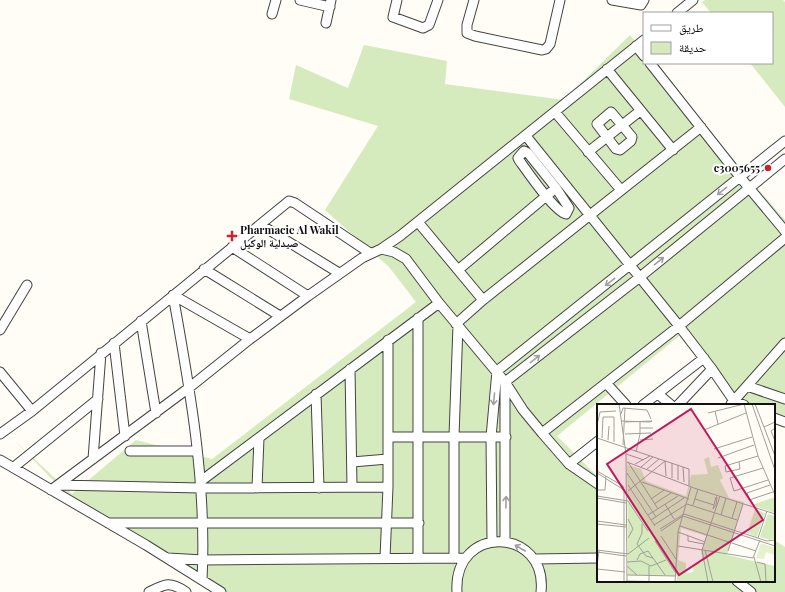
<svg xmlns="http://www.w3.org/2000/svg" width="785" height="592" font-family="'Playfair Display','Noto Naskh Arabic',serif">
<rect width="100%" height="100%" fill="#fffdf5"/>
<!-- green -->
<path fill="#d5ebbd" d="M705,0h78l2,2v105l-35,-44h22v-50h-61l-9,-11z
M630,35l14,17v11h8l29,37 104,120v207l-11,-4v-18h-38l-57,-69 -122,100 41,41v104h176v-41l11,7v45h-561l-147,-87 -61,-63 56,52 64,-54 76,19 204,-157 -27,-35 -64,-57 53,-84 -89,-27 7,-34 52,23 16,-43 83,16 -2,23 119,16z"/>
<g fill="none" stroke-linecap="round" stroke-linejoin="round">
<defs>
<path id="minor" d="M300,0l30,7
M397,0l-4,17 30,11 6,-3 9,-25
M474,0l-7,25v8l8,3 67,14 4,-1 4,-5 10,-44
M612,0l29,5 3,-5
M677,13l16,-13
M272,14l4,-14
M326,23l5,-23
M636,46l8,10
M650,63l90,114 45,54
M607,69l66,81
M555,112l66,78
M611,112l21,25 -1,4 -11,9 -4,-1 -19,-25z
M526,136l153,190 33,43 22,32 10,4
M524,151l4,2 28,35 13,20 -3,6c-12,-3 -39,-43 -47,-54l-1,-2z
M588,152l52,-41
M418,222l65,78
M261,225l78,48
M232,247l76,49
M381,249l13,3 12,7 33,44 66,79 18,28 19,23 27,31 29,20
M204,269l76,47
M458,270l93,-78
M418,318v240
M141,321l15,92
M456,324l27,-24 218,-173
M0,330l27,-45
M114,343l11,93
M350,369l2,118
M0,372l32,39
M606,383l20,22
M747,386l38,13
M316,394l3,94
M658,394l13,11
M731,404l54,-61
M643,405l61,-47
M678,405l34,-36
M774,418l11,4
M542,433l137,-107 106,-88
M0,434l32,-23 257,-210 6,2 75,50
M388,437h118
M130,451h67
M93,459l8,-106
M0,460l146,85 75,47
M352,462l36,-3
M569,464l29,-23
M14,467l84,-68
M201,481l238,-178
M58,485l143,3 187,-1
M257,488l2,-50
M51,490l139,-103 60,-48 58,-43 54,-38 19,-9 19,-13 244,-196
M108,523h311
M492,541l-1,-104 6,-66 288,-230
M505,541v-159l135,-105 145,-118
M168,558l35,2 262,-2
M385,558l3,-71v-147
M454,558v-122l4,-111
M535,559l63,-1
M202,580c5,-96 -12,-191 -29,-285l77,44
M737,581l14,11
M149,592c16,-8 21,-11 37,0
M457,592c-4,-69 91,-65 84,0"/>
</defs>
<!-- minor casing -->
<use href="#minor" stroke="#444" stroke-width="11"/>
<!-- minor -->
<use href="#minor" stroke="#fff" stroke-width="9"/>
</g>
<!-- one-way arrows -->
<defs><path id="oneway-shaft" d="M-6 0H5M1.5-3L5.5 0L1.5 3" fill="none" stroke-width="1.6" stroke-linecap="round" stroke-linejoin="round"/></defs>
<g stroke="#a0a0a0">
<use href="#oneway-shaft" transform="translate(722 191) rotate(141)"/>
<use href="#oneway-shaft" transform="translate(659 261) rotate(-39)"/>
<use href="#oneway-shaft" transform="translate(610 282) rotate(142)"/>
<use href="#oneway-shaft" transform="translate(535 359) rotate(-38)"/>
<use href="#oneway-shaft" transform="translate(494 399) rotate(95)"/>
<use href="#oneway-shaft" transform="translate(506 502) rotate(-89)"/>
<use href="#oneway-shaft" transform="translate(520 548) rotate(-150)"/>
</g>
<!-- markers -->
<g fill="#c4262e" stroke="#fff" stroke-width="1.5">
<circle cx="768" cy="168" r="4"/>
<path d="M230 230h4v4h4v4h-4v4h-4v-4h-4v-4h4z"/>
</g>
<g text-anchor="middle" stroke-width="4" stroke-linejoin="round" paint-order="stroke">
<!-- poi labels -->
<g font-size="11" font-weight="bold" fill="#111" stroke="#fff" text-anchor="end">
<text x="760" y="172">c3005655</text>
<text x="240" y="234" text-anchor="start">Pharmacie Al Wakil<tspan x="240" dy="13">صيدلية الوكيل</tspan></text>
</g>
</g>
<!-- overview -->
<g transform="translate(597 404)">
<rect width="178" height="178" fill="#fffdf5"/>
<path d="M33,48l-2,13 13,4 5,12 40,15 5,-21 17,-1 -4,-15 5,-2 2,10 7,-2 5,13 -3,2 9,18 15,4 -17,53 48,11v16h-99l1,-6 -49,-1 -1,-108zM84,124l25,8 -5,15 2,11 -9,2 -1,8 -7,1v-10l-8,-3zM178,94v15l-23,-8 23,-8zM158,105l10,4 -8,24 -10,-4zM171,110l7,2v22l-5,2 -10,-3z" fill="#d5ebbd" fill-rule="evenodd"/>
<path d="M164,139l14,5 -1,7 -8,-3 -2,7 -8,-1z" fill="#e6f2cf"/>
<path fill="none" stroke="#a09f9a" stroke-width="1" d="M22,0l7,50 1,128M147,0l14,52 17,39M155,0l23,66M158,0l9,23M118,7l3,13M111,9l36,-9M24,10l2,-6 24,2 4,9M24,17l29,1 2,-1 -27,1M178,18l-11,5 11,29M0,21l3,-13 16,-1M43,24h13M178,24l-4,3 4,10M107,26l42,-17M28,30l26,-1M0,34l92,31v16M5,34l1,-21h11v25M11,36l1,-14M43,36l13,-1M26,41l2,-37M117,45l38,-12M39,48l4,-18v-12M29,50l18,6M121,54l36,-13M30,58l67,26 81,26M31,58l30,47M142,58l1,7 -14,3 -1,-6 33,-10M75,59v15M38,60l15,-8M44,63l12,-10M86,63l1,15M166,64l-33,10 4,13 34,-11M50,65l12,-10M0,67l26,15 1,4M0,69l27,17v92M30,69l29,44M81,76v-15M45,78l47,17M31,81l27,41M173,81l-23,8 2,7 24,-8M0,86h8l1,-14M31,87l37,-30 1,15M0,92l31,5 20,30M120,93l-1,8 -3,4 3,-12zM0,94l29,5M54,95l13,-9M98,95l19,6M57,100l17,-11M68,100l9,15M90,100l50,16M96,101l5,-16M51,111l30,-19M124,111l5,-17M135,114l5,-16M54,116l33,-22M0,117l29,4M0,120l29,3M45,120v9l-5,11 9,12 7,2M57,121l33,-21M83,122l76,25M63,125l24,-15 83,27 8,-1M64,127l22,-15 92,30M81,128l27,10M64,132l15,23M91,132v5l16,3M31,134l5,-9 -5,-10M161,134l9,-27M58,137l20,31M81,142l75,12 7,-18M0,146l31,4 21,-16M108,146l8,32M131,147l15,-47M0,148l29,4M157,153l7,25M40,156l3,-6 8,-3 17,24M30,158l14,-1 10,5 15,-6M160,158l8,2 1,18M0,162l2,-15M30,162l10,9M0,165l28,3M30,171l49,1M29,177l46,1M52,177v-15M78,178l3,-50 13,-45M111,178l-6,-32 18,-54"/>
<path fill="#c2185b" fill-opacity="0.15" stroke="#c2185b" stroke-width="2" d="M94,5l72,111 -84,55 -72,-111z"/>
<rect width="178" height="178" fill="none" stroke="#111" stroke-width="2"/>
</g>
<!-- legend -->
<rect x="643" y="12" width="130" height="52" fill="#ffffff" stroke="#a0a0a0"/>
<rect x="651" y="25" width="20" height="6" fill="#ffffff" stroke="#a0a0a0"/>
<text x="679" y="32" font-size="12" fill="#111111">طريق</text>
<rect x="651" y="42" width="20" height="12" fill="#d5ebbd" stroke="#a0a0a0"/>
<text x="679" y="52" font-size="12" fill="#111111">حديقة</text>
</svg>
